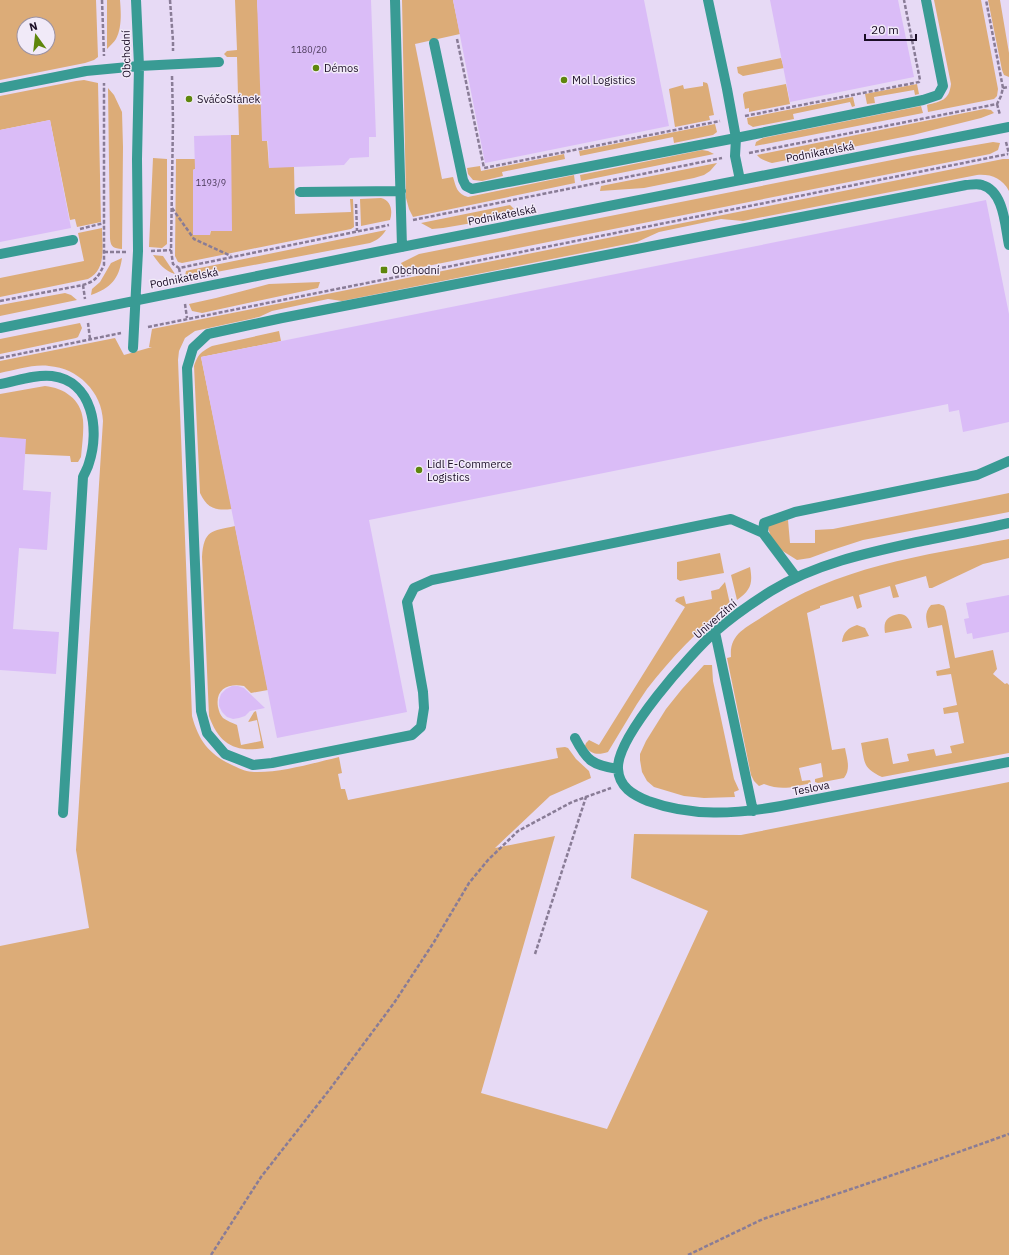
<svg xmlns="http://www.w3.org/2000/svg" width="1009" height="1255" font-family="'IBM Plex Sans',sans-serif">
<rect width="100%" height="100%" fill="#e7daf5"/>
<!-- green -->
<path fill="#dcac78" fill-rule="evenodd" d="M0,0h96l2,57 -4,3 -9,3 -85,17zM24,24h24v24h-24z
M107,0h13c1,12 2,28 -4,39 -2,3 -6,7 -9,10z
M235,0h22l12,167h25l1,47 56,-2 -1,-13h3l1,28 -3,2 -169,34 -4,-1 -3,-6 1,-97h19v10l-2,1 1,65h16l21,-100h8l-2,-78h-10l-3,-3 3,-3 10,-1z
M402,0h51l7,34 -45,10 27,135 11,-2c3,10 4,17 15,20l106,-22 1,8 -162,34 -4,-8 -3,-11z
M934,0h47l17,89 -1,7 -3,3 -66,13 -1,-7c14,-4 22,-4 24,-21z
M988,0h12l9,53v24l-5,-2 -2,-5z
M781,58l3,10 -41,8 -5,-3 -1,-6z
M84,80l14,3 3,139 -24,5 -2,-8 -5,1 -20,-100 -50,10v-34l76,-15z
M703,82l4,1 1,2 6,30 -5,1 1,4 -35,7 -6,-38 14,-4 1,4 19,-3z
M786,84l4,20 -41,8v-4l-4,1 -2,-13v-2l2,-2z
M917,84l2,10 -4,1 -1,-5 -40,7 1,6 -8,1 -2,-10z
M108,88l6,7 8,17 1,35 -1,102c-8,-1 -11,-1 -12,-10z
M853,97l2,9 -3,1 -2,-5 -57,12 1,5 -41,8 -5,-3 -1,-6z
M921,106l2,7 -168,33 1,-4 7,-4z
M984,109l7,1 3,3 -13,5 -68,17 -141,28c-6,-2 -11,-3 -15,-8z
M715,124l2,8 -4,3 -39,8 -1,-6 -93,19 -1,-5z
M993,142l7,1 -2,7 -8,4 -583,116 -3,-1 -3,-6 18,-9 493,-98z
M702,150l6,1 6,3 -133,27 -1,-6z
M564,154l1,5 -63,13 1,4 -21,5 -9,-1 -5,-6 -1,-6 13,-2 1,5z
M153,158l14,1v85l-5,4 -13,-1z
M1003,159h6v32c-7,-13 -18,-17 -32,-16l-234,46 -22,-2 -62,13 -22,10 -295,59 -14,-2 -56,12 -13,6 -64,14 -10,7 -6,13 -1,9 14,356c7,26 18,39 42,50 6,3 14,6 20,6 26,1 60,-9 85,-15l3,16 -4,1 3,15h4l3,11 210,-42 -2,-10 9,-1 3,1 8,11 13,12 2,7 -41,18 -55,52 60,-12 -74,257 126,36 101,-218 -77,-33 3,-44 107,1 268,-53v473h-1009v-309l89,-18 -13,-78 27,-429c-1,-29 -25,-53 -54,-55 -16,-2 -33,4 -49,7v-12l115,-23 9,17 28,-8h-3l3,-18z
M717,163l-7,8 -6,4 -10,3 -50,10 -44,3 1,-5z
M381,198c10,2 12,13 9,22l-29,6 -1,-27z
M510,205l4,4 -30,12 -41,7 -11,1 -11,-6z
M102,228c0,19 5,41 -14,51l-88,18v-19l84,-17 -6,-28z
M386,230c-4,6 -8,10 -16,13l-180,34 -5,-1 1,-5 4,-1z
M153,255l10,1 12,18c-10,-3 -16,-10 -22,-19z
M122,258c-3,21 -11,30 -31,37l1,-6 8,-7 11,-19z
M320,282l-2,6 -116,25 -10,-2 -3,-7 27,-6 53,-14z
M65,293l6,2 6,5 -77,16v-11z
M80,323l2,5 -4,9 -2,1 -76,16v-15z
M279,331l2,10 -80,16 31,152c-17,2 -25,-1 -32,-16l-6,-127c4,-12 7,-14 18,-20z
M45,386c19,2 36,13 38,34 1,12 -1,25 -2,37l-3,5h-7l-1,-6 -45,-2 -25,-17v-43z
M1009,493v19l-146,28 -34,11 -19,7 -13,2 -16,-10 -10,-13 -4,-12 21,-5 2,23h25v-13l18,-1z
M235,526l33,164 -17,3 -7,-7c-16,-3 -29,3 -26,21 1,4 2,8 5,11 4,3 10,5 14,7l4,20 20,-4 -4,-21 -9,2 6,-10 2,-1 8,37c-29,5 -45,-4 -55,-32l-7,-159c2,-27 9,-26 33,-31z
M1009,539v19l-26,6 -51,24h-3l-3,-12 -31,9 4,12 -6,1 -3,-12 -31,9 3,12 -5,2 -4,-13 -33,10v2l-13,5 25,137 13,-2c2,11 6,21 -1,30l-26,5 -3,-1v-3l8,-2 -2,-14 -22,5 3,13 8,-1 1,3c-18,4 -29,8 -47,1l-5,2 -5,-5 -3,-6 -24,-117 4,-1c-2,-23 15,-29 31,-40 75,-51 160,-61 247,-78z
M720,553l4,20 -44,8 -3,-2v-17z
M750,567c3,17 1,23 -13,33l-6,-25z
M725,582l5,22c-31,25 -59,54 -83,85 -14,20 -26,42 -39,63 -9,3 -17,3 -23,-6l1,-3 3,-3 10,5 86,-138 -10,-6 2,-3 7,-2 2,8 26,-5 -1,-8 8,-2z
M939,604l5,2 2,5 9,47 38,-8 4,19 -4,5 12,10 2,-1 2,2v68l-127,24c-20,-9 -17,-15 -21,-34l27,-5 5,26 16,-3 -2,-7 27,-5 2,7 16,-3 -2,-7 14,-3 -6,-31 -14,2 -1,-6 14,-3 -6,-31 -14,2 -1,-5 14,-3 -8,-43 -14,3c-2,-9 -4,-15 3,-23z
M899,614c8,0 11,6 13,14l-27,5c-2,-12 2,-17 14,-19z
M857,625l8,3 4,8 -27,6c1,-10 6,-14 15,-17z
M704,665h8l1,16 21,98 5,11 -5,2 1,5 -31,1 -20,-2 -30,-9 -7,-6 -5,-9 -2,-12v-6l6,-13 20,-32 16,-20z"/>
<!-- building -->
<path fill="#dabcf7" d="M257,0h114l5,137h-7v20l-19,1 -6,7 -75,3 -1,-27h-6z
M453,0h191l25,126 -184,37z
M770,0h128l16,77 -124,25z
M50,120l21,108 -71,14v-112z
M231,135l1,96h-22v4h-17v-65l2,-1 -1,-33z
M986,200l23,114v108l-46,10 -4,-22 -10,2 -1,-8 -579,116 38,192 -130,26 -76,-381z
M0,437l26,2 -3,51 28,2 -4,58 -28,-2 -6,81 46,3 -3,42 -56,-4z
M1009,595v37l-36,7 -1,-6 -5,1 -3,-15 5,-1 -3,-15z
M232,686h6l6,2 21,20 -15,3 -5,5 -6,2 -6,1 -6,-2 -5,-5 -3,-6v-6l2,-6 5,-5z"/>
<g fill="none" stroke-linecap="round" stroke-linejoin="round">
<!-- path -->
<path stroke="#897c96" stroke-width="2.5" stroke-dasharray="4 2" stroke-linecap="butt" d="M102,0l2,56
M170,0l3,41v10
M457,39l27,129 236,-47
M172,76l1,44 -2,130 2,14 6,4 210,-43
M1003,88l6,-1
M997,104l3,11
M745,116l174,-34 1,-2 -16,-80
M1006,142l3,12
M749,153l248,-49 4,-8 2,-8 -17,-88
M356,204l1,27
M172,208l22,31 37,17
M413,220l309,-62
M80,229l24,-6
M151,251l20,-1
M104,252h22
M179,268l2,11
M83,285l2,14
M0,301l83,-16c13,-4 15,-8 21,-20v-182
M185,304l2,14
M88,323l2,16
M148,327l860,-173
M0,358l121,-25
M535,954l51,-157
M211,1255l50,-78 69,-88 64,-86 40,-61 35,-59 19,-23 30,-29 54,-29 39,-14
M688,1255l75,-36 162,-55 84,-30"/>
<!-- minor -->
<path stroke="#399b94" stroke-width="10" d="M395,0l7,247
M708,0l19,89 9,49 -1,18 5,24
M434,43l29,137 3,6 6,3 264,-51 187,-38 15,-5 5,-9 -17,-86
M0,88l86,-17 53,-5 80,-4
M300,192l101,-1
M0,254l73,-14
M0,328l361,-73 648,-128
M133,348l5,-97 -1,-92 2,-93 -3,-66
M0,384c17,-3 35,-10 52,-8 41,5 48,54 37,87 -1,5 -4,9 -6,14l-20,336
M1009,523c-31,7 -62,13 -92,19 -51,11 -102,22 -146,49 -19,12 -38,25 -55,40 -25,22 -100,106 -98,138 1,18 15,26 30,32 44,16 87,13 133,5l228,-44
M763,533l1,-10 31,-11 182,-37 32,-14
M796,577l-33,-44 -32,-14 -299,61 -18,8 -7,14 16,90 1,16 -3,19 -9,8 -140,28 -19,2 -28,-11 -18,-21 -6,-22 -14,-343 6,-20 15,-14 74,-16 684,-133c4,0 11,-2 16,0 22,6 23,41 27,60
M715,632l38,179
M575,738c12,23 17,27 43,31"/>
</g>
<!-- markers -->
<g fill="#5e860c" stroke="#f1eaf8" stroke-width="1.5">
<circle cx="316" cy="68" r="4"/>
<circle cx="564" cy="80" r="4"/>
<circle cx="189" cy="99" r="4"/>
<rect x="380" y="266" width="8" height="8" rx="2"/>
<circle cx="419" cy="470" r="4"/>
</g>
<g text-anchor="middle" stroke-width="3" stroke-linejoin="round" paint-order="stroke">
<!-- number labels -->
<g font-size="9" fill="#4b3a5a">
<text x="309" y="53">1180/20</text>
<text x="211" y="186">1193/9</text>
</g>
<!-- street labels -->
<g font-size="11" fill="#1b0e26" stroke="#f1eaf8">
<text transform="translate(126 54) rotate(-91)" y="4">Obchodní</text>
<text transform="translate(820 152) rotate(-11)" y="4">Podnikatelská</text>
<text transform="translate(502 215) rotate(-11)" y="4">Podnikatelská</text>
<text transform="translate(184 278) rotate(-11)" y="4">Podnikatelská</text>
<text transform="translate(715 619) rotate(-41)" y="4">Univerzitní</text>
<text transform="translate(811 788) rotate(-11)" y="4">Teslova</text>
</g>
<!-- poi labels -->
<g font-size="11" fill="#1b0e26" stroke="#f1eaf8" text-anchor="start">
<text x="324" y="72">Démos</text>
<text x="572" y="84">Mol Logistics</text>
<text x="197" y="103">SváčoStánek</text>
<text x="392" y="274">Obchodní</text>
<text x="427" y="468">Lidl E-Commerce<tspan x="427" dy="13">Logistics</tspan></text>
</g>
</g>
<!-- north arrow -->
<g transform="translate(36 36) rotate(345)"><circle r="19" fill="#f1eaf8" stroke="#9b92a4"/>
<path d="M0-3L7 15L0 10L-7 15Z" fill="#5e860c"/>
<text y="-6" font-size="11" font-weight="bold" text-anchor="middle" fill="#1b0e26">N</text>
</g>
<!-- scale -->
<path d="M865 34v6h51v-6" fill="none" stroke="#1b0e26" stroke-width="2"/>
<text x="871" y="34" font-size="12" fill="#1b0e26" stroke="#f1eaf8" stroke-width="3" paint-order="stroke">20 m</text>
</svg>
